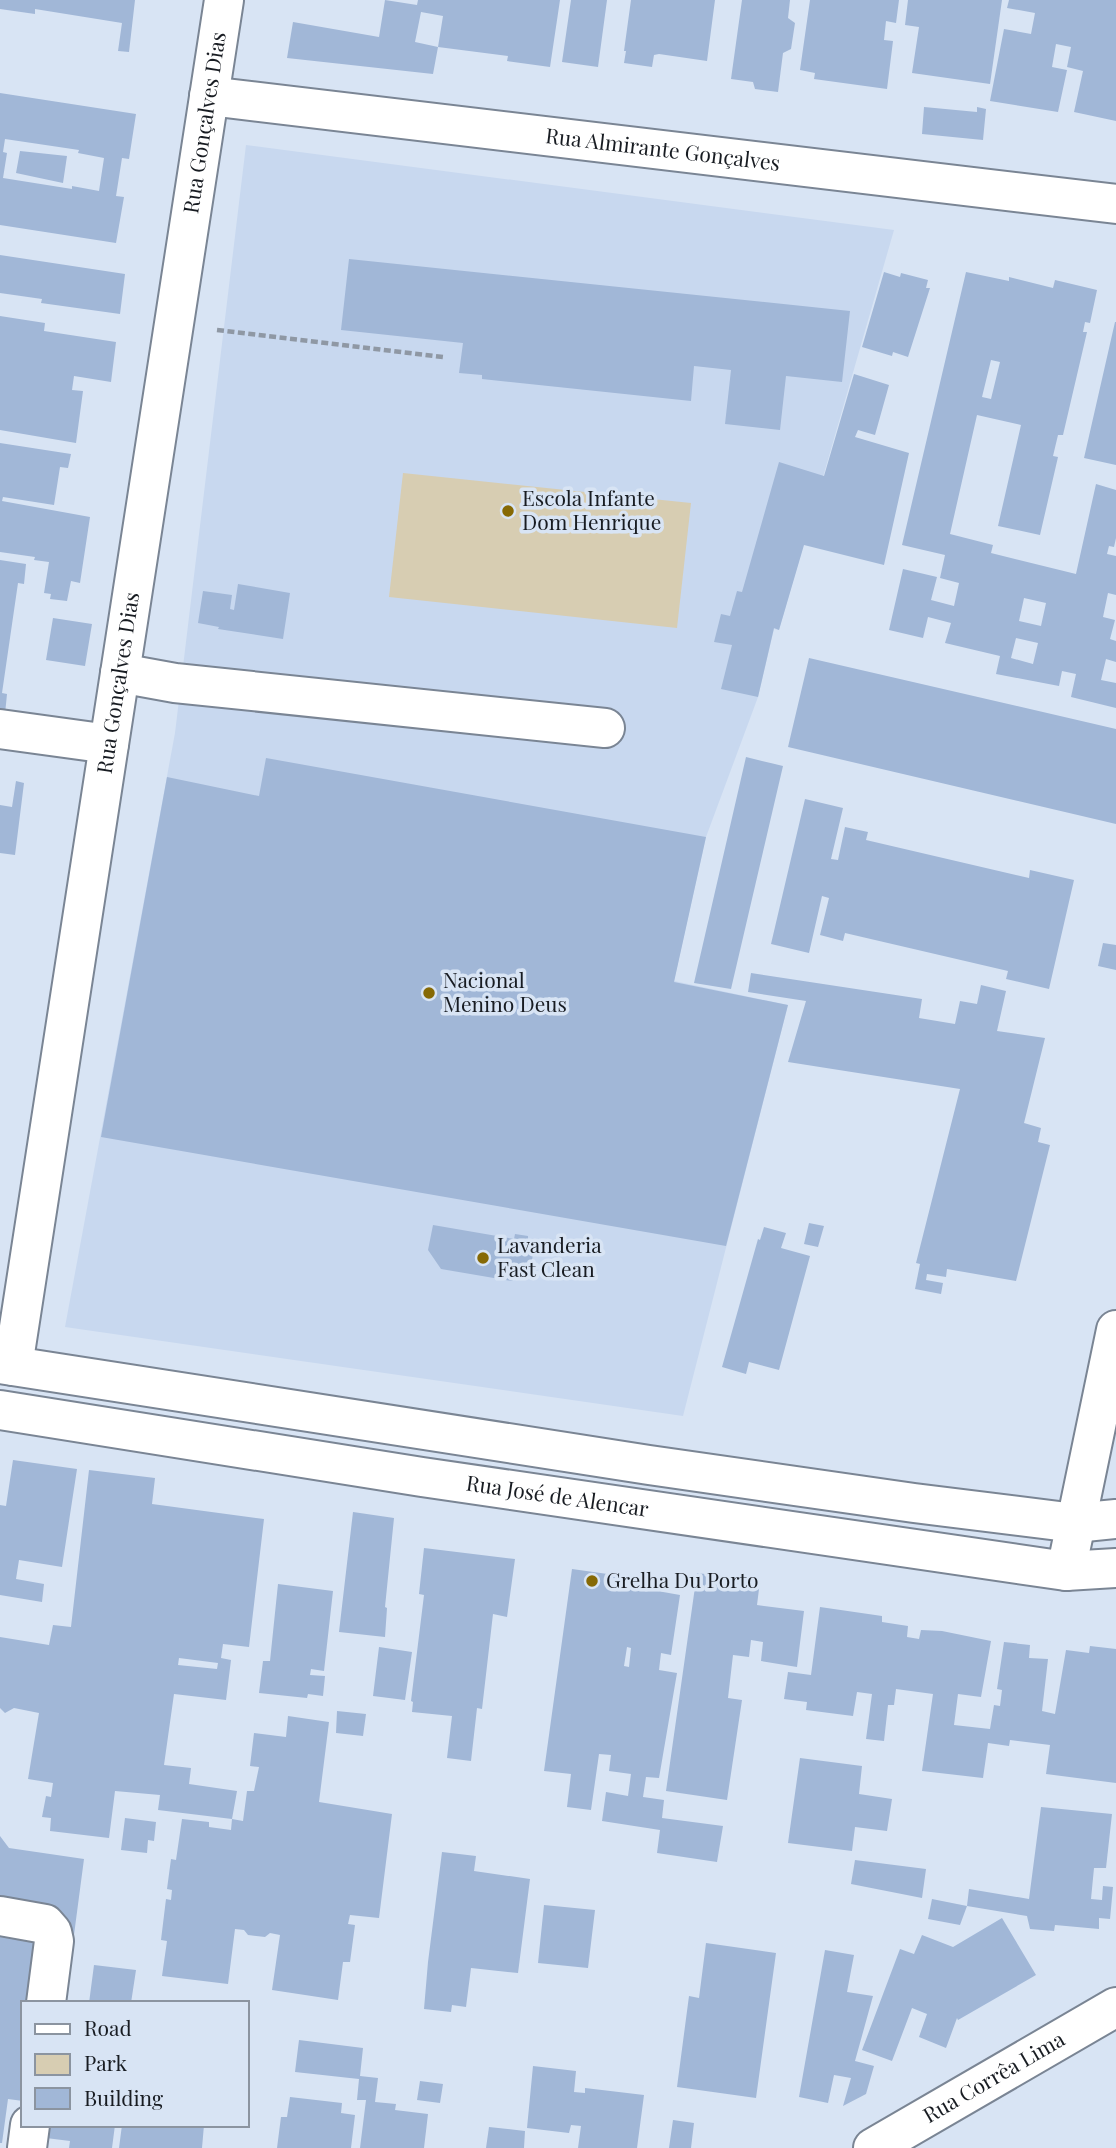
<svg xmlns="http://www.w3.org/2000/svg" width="1116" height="2148" font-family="'Playfair Display',serif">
<rect width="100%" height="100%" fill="#d8e4f4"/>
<!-- built -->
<path fill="#c8d8ef" d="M246,145l648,85 -115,400 -5,-1 -16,68 -52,140 -32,144 114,24 -105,411 -618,-89 110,-594z"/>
<!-- green -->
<path fill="#d7cdb2" d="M403,473l288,30 -14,125 -288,-31z"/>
<!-- building -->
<path fill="#a1b7d7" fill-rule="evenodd" d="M0,0h135l-6,52 -11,-1 4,-28 -87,-14v5l-35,-5z
M385,0l32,5 1,-5h142l-10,67 -43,-6 1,-5 -70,-9 5,-31 -22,-4 -6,30 23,5 -5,27 -146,-16 6,-36 86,15z
M571,0h36l-9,67 -36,-5z
M631,0h84l-8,61 -48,-7 -5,1 -2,12 -28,-4 2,-12h-2z
M742,0h48l-2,18 7,5 -4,26 -8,4 -5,39 -23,-3 -2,-7 -22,-3z
M810,0h89l-3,23 -10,-2 -2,19 9,1 -6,48 -73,-10 1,-6 -15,-3z
M908,0h94l-12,84 -78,-11 7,-46 -14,-2z
M1009,0h107v121l-42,-9 9,-41 -16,-4 4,-20 -15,-3 -4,23 15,3 -9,42 -68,-11 14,-72 27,5 4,-21 -28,-5z
M0,93l136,21 -7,45 -7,-1 -6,38 8,1 -8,46 -116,-18zM5,139l74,11 -1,3 26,5 -5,33 -27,-5v3l-69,-11 4,-25 -4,-1z
M924,107l53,5v-5l9,2 -3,31 -61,-6z
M20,151l47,5 -4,27 -47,-10z
M0,255l125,19 -5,40 -79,-11 1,-4 -42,-6z
M349,259l501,52 -8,71 -56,-6 -6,54 -55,-6 6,-54 -37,-4 -3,35 -209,-22v-4l-23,-2 4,-30 -122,-13z
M884,272l16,5 1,-4 27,7 -2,8h4l-22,69 -15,-5 -1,4 -30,-9z
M966,272l43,9v-4l44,11 2,-8 42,10 -7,33 -5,-1 -2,10h4l-24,103h-5l-5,21 5,1 -18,78 -42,-9 23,-101 -44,-10 -27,119 43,11 -2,8 85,21 20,-90 20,6v48l-2,9 -5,-1 -2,8 9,2v39l-8,-2 -5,24 12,3 -5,19 6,2v21l-10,-3 -5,21 15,3v25l-45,-11 5,-23 -14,-3 -3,15 -63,-12 4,-18 -55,-13 6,-20 -23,-6 -5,21 -34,-8 14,-61 34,8 -6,23 23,6 5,-23 -19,-5 5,-23 -43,-10zM991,360l9,2 -9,37 -9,-2zM1024,598l22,5 -5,23 -22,-5zM1016,638l22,5 -5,21 -22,-6z
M0,316l45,7 -1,8 72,11 -5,40 -37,-6 -2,14 11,1 -7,52 -76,-13z
M1115,322h1v143l-32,-7z
M854,374l35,11 -14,50 -17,-5 -3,7 54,16 -25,112 -80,-20 -25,85 -5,-2 -16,69 -37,-8 11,-44 -18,-3 7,-28 9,2 7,-25 5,1 37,-130 45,14z
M0,443l71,11 -3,14 -8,-1 -6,38 -51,-8 -1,4 88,16 -10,66 -9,-2 -4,20 -17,-2 1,-5 -7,-1 5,-31 -15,-2 1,-3 -35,-5z
M0,560l26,4 -2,20 -6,-1 -16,110 5,1 -2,20h-5z
M238,584l52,9 -7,46 -65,-10 1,-2 -21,-4 5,-32 29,4 -2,14 4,1z
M53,618l39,6 -7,42 -39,-6z
M809,658l307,71v95l-328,-77z
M746,757l37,9 -52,223 -37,-6z
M266,758l440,79 -32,145 114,23 -62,241 -625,-109 66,-360 92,19z
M16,781l8,2 -9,72 -15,-2v-48l12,2z
M805,799l38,9 -12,51 7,1 7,-33 23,5 -2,8 163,38 1,-8 44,10 -25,109 -43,-10 2,-8 -163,-38 -2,8 -23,-6 9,-37 -7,-2 -13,57 -38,-9z
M1103,943l13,2v25l-18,-4z
M751,973l171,26 -3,19 36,6 5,-23 17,3 4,-19 25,6 -9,40 48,7 -21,85 17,5 -3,14 12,3 -34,136 -69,-12 -1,8 -19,-3 -1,6 17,3 -2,11 -26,-5 5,-25 -4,-1 44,-174 -172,-27 18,-61 -58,-9z
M809,1223l15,3 -6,21 -14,-3z
M433,1225l81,14 1,-5 13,2v5l7,1 -4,24 -19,15 -71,-12 -13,-19z
M764,1227l22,6 -5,15 29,8 -31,114 -30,-8 -3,12 -24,-7 36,-128 2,1z
M13,1460l64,9 -15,98 -43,-7 -3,19 28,5 -2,18 -42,-7v-90l6,1z
M89,1470l66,8 -3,26 112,15 -15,128 -26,-3 -2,14 10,2 -5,40 -52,-6 -10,71 27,3 -2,16 48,7 -5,28 -74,-9 2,-15 -45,-4 -6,47 -59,-7 1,-13 -9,-1 4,-21 5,1 2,-14 -25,-4 11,-66 -25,-5 -9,5 -5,-5v-71l49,8 4,-20 18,2zM179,1658l39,5 -1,6 -39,-4z
M353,1512l41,6 -9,89 2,1 -2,29 -46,-5z
M424,1548l91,11 -8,58 -14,-3 -11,95 -5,-1 -6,53 -24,-3 5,-42 -40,-4 1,-10 -2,-1 13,-106 -5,-1z
M572,1569l64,9 -1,9 45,8 -9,60 -10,-2 -2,17 18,3 -18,105 -13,-1 -3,20 21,3 -2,18 61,8 -6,36 -60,-9 3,-23 -58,-9 4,-29 22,4 3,-22 -22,-3 2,-16 -12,-1 -8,56 -24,-3 4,-33 -27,-3zM627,1647l4,1 -2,19 -5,-1z
M697,1573l63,8 -3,24 47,6 -7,56 -36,-6 2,-19 -12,-2 -2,17 -16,-2 -5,43 14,2 -15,100 -61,-9z
M278,1584l55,7 -9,80 -13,-2 -1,6 15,1 -2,20 -15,-2 -1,4 -48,-5 4,-32h7z
M820,1607l62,9v6l26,4 -1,11 12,2 2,-9 21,1 49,10 -10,56 -23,-3 -4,31 36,4 4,-24 6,1 2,-16 -5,-1 7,-47 26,3 -1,13 19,1 -6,52 13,3 11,-64 23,3 1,-7 26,3v134l-70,-9 4,-29 -40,-5 -1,6 -21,-3 -5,35 -61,-7 11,-77 -37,-5 -2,16h-6l-4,36 -18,-2 6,-45 -15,-2 -4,24 -47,-6 1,-8 -23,-3 4,-27 23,3z
M379,1647l33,5 -7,48 -32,-4z
M337,1711l29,3 -3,22 -27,-3z
M288,1716l41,6 -10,80 73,12 -13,104 -29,-3 -2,9 7,1 -5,37h-7l-5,38 -66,-10 8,-55 -10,-2 -5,4 -17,-2 -4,-5 -9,-1 -7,55 -66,-8 5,-35 -6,-1 5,-41 5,1 1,-10 -5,-1 4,-30 5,1 6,-41 27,3v5l22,3 1,-11 11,2 4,-30h7l5,-24 -9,-1 4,-33 32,4z
M800,1758l62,8 -3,28 33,5 -5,32 -32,-4 -3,24 -64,-8z
M1041,1807l71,7 -6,54h-12l-3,31 11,1 1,-14 10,1 -3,32 -11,-1v11l-44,-4 -1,6 -24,-2 -3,-13 -60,-10 2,-17 60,10z
M125,1818l31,4 -2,19 -6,-1 -1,13 -26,-3z
M0,1836l9,12 75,11 -19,144h-42v98l-15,-2 -6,44h-2z
M442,1852l34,4 -2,15 56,8 -12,94 -47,-5 -5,39 -14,-2 -1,7 -27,-3 4,-47z
M855,1860l71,9 -4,29 -71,-14z
M932,1899l35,7 -7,19 -32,-6z
M544,1905l51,5 -7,58 -50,-5z
M1002,1918l34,57 -78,45 -1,-2 -11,30 -27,-11 8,-23 -15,-6 -20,53 -30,-11 38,-101 14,5 8,-19 31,12z
M706,1943l70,10 -20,145 -79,-11 12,-91 10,2z
M825,1950l29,5 -7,37 26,4 -18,65 19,5 -8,28 -23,12 8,-28 -17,-3 -6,28 -29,-6z
M94,1965l42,5 -5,33h-42z
M299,2040l64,8 -3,28 18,2 -3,24 21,2 -1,6 33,4 -4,34h-64l6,-48h-9l2,-21 -64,-7z
M533,2066l43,5 -2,21 11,1v-5l59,7 -7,53h-59l3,-22 -10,-1 -2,8 -42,-5z
M420,2081l23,3 -3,19 -23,-3z
M290,2097l52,6 -1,10 14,2 -4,33h-74l4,-31h6z
M673,2120l21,3 -3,25h-22z
M48,2125h67l-3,23h-43l1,-7 -24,-3z
M122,2125h82l-2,23h-83z
M489,2127l36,4 -1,17h-38z"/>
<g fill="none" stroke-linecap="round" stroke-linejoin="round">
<defs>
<g id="minor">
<path id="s1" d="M209,96l907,108"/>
<path d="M120,673l55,10 430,45"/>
<path d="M0,729l109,15"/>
<path id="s2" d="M13,1366l211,-1366"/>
<path d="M1066,1571l50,-241"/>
<path d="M0,1916l45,8 7,8 2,9 -8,62"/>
<path d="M27,2148l3,-23"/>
<path id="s3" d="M873,2148l243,-141"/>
</g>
<g id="major">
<path d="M0,1364l649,101 265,38 161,20 41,-4"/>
<path id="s4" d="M0,1410l422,67 644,94 50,-3"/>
</g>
</defs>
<!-- minor casing -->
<use href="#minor" stroke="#7a8594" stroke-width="42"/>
<!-- major casing -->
<use href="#major" stroke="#7a8594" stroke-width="42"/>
<!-- path -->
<path stroke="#8f98a4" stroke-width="4.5" stroke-dasharray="7 3.5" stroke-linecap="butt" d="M217,330l226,27"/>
<!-- minor -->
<use href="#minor" stroke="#fff" stroke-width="38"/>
<!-- major -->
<use href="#major" stroke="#fff" stroke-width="38"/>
</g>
<!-- markers -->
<g fill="#866905" stroke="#d8e4f4" stroke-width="2.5">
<circle cx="508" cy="511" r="7"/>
<circle cx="429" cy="993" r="7"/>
<circle cx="483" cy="1258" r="7"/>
<circle cx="592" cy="1581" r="7"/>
</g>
<g text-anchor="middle" stroke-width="7" stroke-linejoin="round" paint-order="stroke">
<!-- street labels -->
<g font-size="21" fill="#181c22" stroke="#d8e4f4">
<text dy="7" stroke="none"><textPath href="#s2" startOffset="1258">Rua Gonçalves Dias</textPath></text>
<text dy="7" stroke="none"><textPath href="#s1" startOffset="457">Rua Almirante Gonçalves</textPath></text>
<text dy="7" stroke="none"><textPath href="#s2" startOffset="691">Rua Gonçalves Dias</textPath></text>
<text dy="7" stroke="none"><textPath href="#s4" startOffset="564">Rua José de Alencar</textPath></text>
<text dy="7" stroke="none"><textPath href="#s3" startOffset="140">Rua Corrêa Lima</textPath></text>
</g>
<!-- poi labels -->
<g font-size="21" fill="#181c22" stroke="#d8e4f4" text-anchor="start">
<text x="522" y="506">Escola Infante<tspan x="522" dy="24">Dom Henrique</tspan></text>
<text x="443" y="988">Nacional<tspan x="443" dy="24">Menino Deus</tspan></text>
<text x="497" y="1253">Lavanderia<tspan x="497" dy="24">Fast Clean</tspan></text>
<text x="606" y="1588">Grelha Du Porto</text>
</g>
</g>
<!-- legend -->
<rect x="21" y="2001" width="228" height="126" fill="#d8e4f4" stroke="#8b94a0" stroke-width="2"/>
<rect x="35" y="2024" width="35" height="10" fill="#ffffff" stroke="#8b94a0" stroke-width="2"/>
<text x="84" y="2036" font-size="21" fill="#181c22">Road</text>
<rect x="35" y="2054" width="35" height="21" fill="#d7cdb2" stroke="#8b94a0" stroke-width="2"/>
<text x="84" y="2071" font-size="21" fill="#181c22">Park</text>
<rect x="35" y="2088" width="35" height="21" fill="#a1b7d7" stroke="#8b94a0" stroke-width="2"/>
<text x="84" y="2106" font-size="21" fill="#181c22">Building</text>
</svg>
